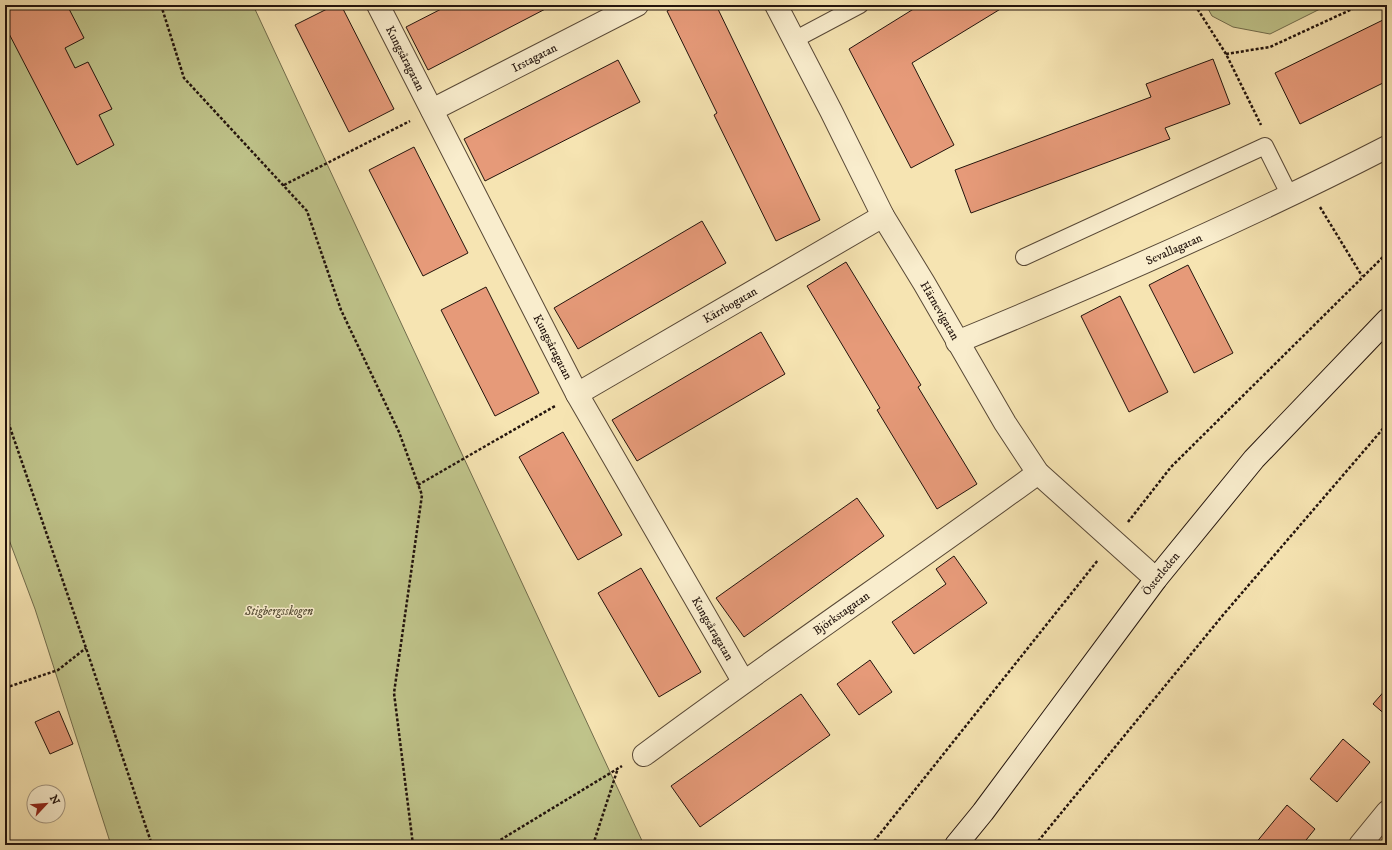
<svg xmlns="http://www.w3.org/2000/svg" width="1392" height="850" font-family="'IM FELL DW Pica',serif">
<rect width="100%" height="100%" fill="#f6e4b2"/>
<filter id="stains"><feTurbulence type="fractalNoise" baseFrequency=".005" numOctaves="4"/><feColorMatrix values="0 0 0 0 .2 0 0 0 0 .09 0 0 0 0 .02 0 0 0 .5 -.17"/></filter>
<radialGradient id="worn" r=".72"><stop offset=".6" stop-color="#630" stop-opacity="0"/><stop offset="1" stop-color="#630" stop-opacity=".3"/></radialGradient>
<!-- green -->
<path fill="#bfc38a" stroke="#716c4c" d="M5,5h248l391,840h-533l-76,-236 -30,-80z
M1206,5h122l-58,29 -37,-7 -21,-11z"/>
<!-- building -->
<path fill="#e69a79" stroke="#23140d" d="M5,5h62l17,33 -19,10 10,20 13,-6 24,47 -13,6 15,30 -37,20 -72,-139z
M335,5h6l53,104 -45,23 -54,-107z
M449,5h104l-125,65 -22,-43z
M679,5h37l104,215 -44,21 -62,-126 3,-2 -50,-102z
M920,5h87l-95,58 42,82 -43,23 -62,-119z
M1387,18v63l-87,43 -25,-51z
M1213,59l17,45 -65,24 5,11 -199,74 -16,-43 196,-73 -5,-13z
M618,60l22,42 -155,79 -21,-42z
M414,147l54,106 -45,23 -54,-106z
M702,221l24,42 -148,86 -24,-41z
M846,262l75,123 -3,2 59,97 -40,25 -60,-99 3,-2 -73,-122z
M1188,265l45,88 -39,20 -45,-88z
M486,287l53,106 -44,23 -54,-106z
M1120,296l48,96 -39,20 -48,-96z
M761,332l24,42 -148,87 -25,-41z
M563,432l59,103 -44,25 -59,-103z
M857,498l27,38 -140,101 -28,-39z
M954,556l33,47 -73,51 -22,-32 54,-38 -10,-15z
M641,568l60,104 -42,25 -61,-104z
M870,660l22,32 -33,23 -22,-31z
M1387,688v28l-14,-12z
M801,694l29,41 -130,92 -29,-41z
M59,711l14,33 -23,10 -15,-32z
M1343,739l27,23 -33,40 -27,-23z
M1287,805l28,24 -13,16h-46l-1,-1z"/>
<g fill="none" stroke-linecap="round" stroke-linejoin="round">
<defs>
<path id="lane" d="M794,40l66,-35
M1024,257l241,-111 25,50"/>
<g id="street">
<path id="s1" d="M378,5l199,389 166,287"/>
<path id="s2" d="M776,5l55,106 52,105 41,67 81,140 33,50 118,106"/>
<path id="s3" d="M432,110l205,-105"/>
<path id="s4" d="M957,342c146,-60 290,-123 430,-195"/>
<path id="s5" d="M577,394l306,-178"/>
<path id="s6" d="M644,755c130,-97 264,-187 394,-282"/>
<path d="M1360,845l27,-33"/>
</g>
<g id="secondary">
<path id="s7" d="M956,845l27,-33 173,-233 98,-120 133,-139"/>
</g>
</defs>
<!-- lane casing -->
<use href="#lane" stroke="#584836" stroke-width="18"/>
<!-- street casing -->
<use href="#street" stroke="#584836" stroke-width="24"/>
<!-- secondary casing -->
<use href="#secondary" stroke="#23140d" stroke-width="24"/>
<!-- path -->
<path stroke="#23140d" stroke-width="2.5" stroke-dasharray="3 2" stroke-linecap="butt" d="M161,5l23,73 123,133 34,99 58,122 23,63 -28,198 19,152
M1195,5l31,49 35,71
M1226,54l44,-7 91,-42
M284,185l126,-64
M1320,207l42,69
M5,413l81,235 66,197
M418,485l137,-79
M1128,522l43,-55 216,-214
M5,688l53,-18 28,-22
M492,845l130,-79
M593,845l25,-77
M871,845l227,-285
M1035,845l188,-230 164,-191"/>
<!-- lane -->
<use href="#lane" stroke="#f9edcd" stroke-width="16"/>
<!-- street -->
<use href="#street" stroke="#f9edcd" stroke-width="22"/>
<!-- secondary -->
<use href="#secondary" stroke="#f9edcd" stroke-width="22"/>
</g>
<g text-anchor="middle" stroke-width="3" stroke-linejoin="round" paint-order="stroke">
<!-- street labels -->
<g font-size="12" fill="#23140d" stroke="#f9edcd">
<text dy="4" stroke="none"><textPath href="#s3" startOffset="115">Irstagatan</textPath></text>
<text dy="4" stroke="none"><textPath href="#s1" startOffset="60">Kungsåragatan</textPath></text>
<text dy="4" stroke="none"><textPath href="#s4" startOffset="236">Sevallagatan</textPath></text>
<text dy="4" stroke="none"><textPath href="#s5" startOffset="177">Kärrbogatan</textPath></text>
<text dy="4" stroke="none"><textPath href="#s2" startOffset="347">Härnevigatan</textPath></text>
<text dy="4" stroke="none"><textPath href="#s1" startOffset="384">Kungsåragatan</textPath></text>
<text dy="4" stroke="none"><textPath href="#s7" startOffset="340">Österleden</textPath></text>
<text dy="4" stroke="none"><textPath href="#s6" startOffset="243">Björkstagatan</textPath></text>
<text dy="4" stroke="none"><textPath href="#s1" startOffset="708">Kungsåragatan</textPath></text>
</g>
<!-- park labels -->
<g font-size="12" font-style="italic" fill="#5a5139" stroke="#f9edcd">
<text x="279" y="615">Stigbergsskogen</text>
</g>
</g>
<!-- margin -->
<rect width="1392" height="850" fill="none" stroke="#f6e4b2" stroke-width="20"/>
<rect x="6" y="6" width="1380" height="838" fill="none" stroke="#23140d" stroke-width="2"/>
<rect x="10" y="10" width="1372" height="830" fill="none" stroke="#23140d"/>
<!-- north arrow -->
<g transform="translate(46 804) rotate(64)"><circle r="19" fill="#f9edcd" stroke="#a39680"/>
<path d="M0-3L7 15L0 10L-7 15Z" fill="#8f2418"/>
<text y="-6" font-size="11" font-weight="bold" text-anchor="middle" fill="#23140d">N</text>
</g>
<rect width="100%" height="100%" filter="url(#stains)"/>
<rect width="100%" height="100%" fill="url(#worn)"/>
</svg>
